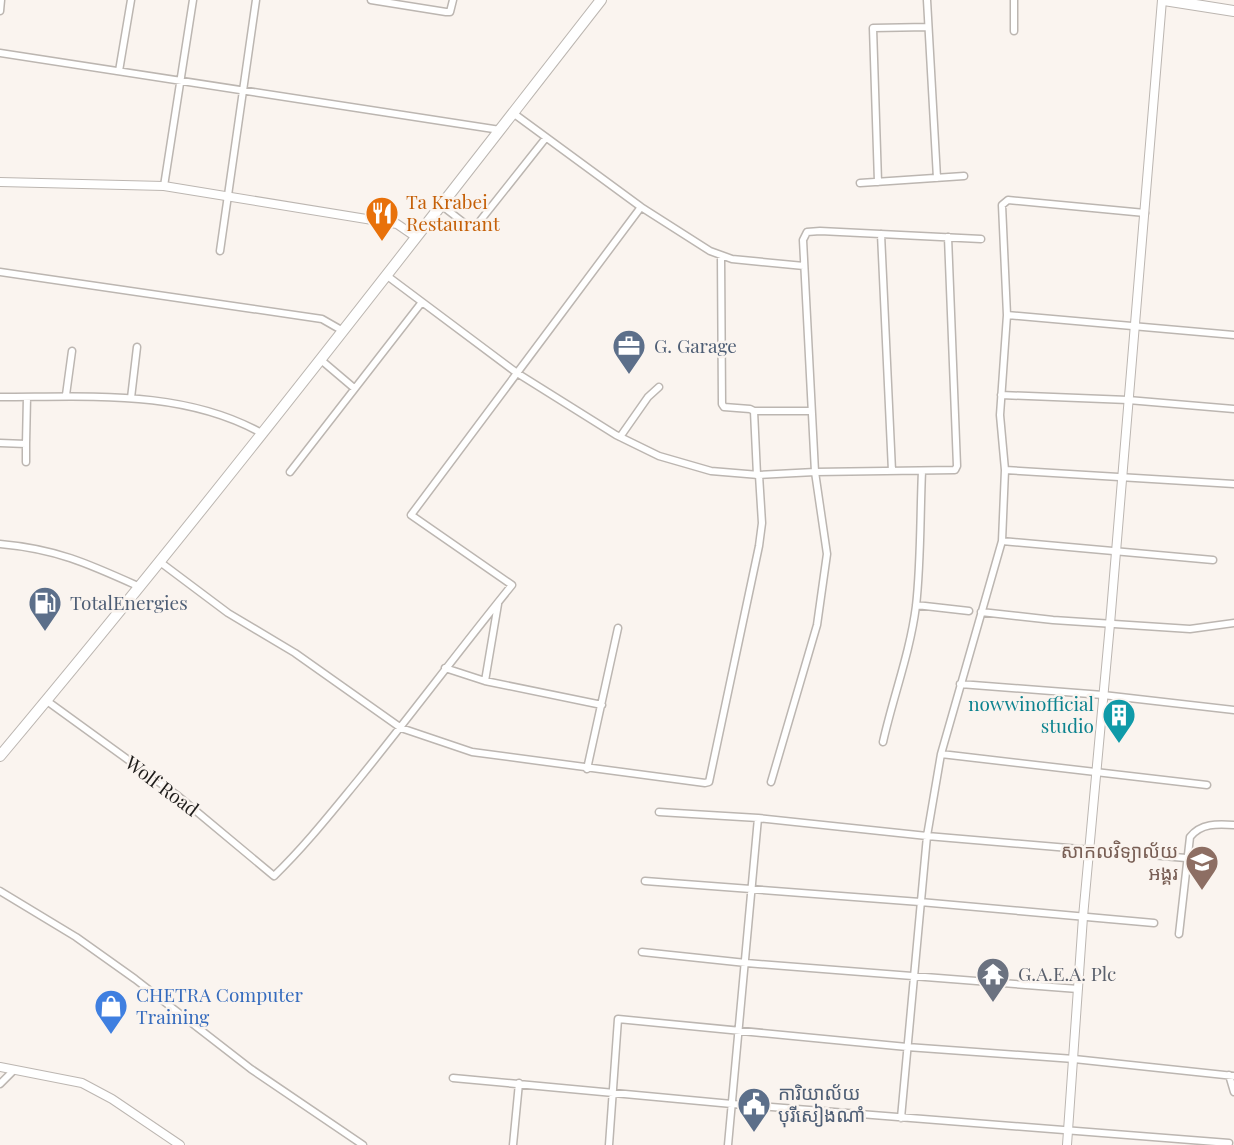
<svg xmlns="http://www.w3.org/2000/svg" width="1234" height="1145" font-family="'Playfair Display','Noto Sans Khmer',serif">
<rect width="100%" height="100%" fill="#faf4ef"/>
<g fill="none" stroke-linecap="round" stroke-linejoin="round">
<defs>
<path id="minor" d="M371,0l75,12h4l3,-12
M927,0l10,178
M1014,0v31
M0,11l1,-11
M0,53l500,77
M119,71l12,-71
M513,113l128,94 69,44 22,8 72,7
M878,182l-5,-154 55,-1
M860,183l104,-7
M164,186l29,-186
M441,205l27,21h8l69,-87
M881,234l11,237
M220,251l36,-251
M721,256l1,148 2,3 26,2 4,2 3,64
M0,272l322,47 21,12
M386,275l131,98 99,62 43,21 52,15 48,4 56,-3 140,-2 2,-4 -9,-229
M1007,315l227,20
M321,360l33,28
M66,395l6,-44
M1001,395l127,5 106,9
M0,397c88,0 184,-8 263,37
M131,398l6,-51
M754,411h57
M620,437l28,-40 11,-10
M0,443l26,1 1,-47
M26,462v-18
M1005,470l229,14
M290,472l132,-170
M1002,541l211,19
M0,544c57,5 89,20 140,43
M160,562l68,51 67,40 106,75 71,24 233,31 4,-1 50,-236 3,-23 -3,-48
M916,605l53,6
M981,612l72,8 137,9 44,-6
M445,668l40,13 117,24
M485,681l13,-77
M960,684l143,11 131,15
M47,701l131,95 96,80c31,-30 57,-63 85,-97 52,-64 101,-130 153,-194l-101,-70 230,-308
M883,742c10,-45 27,-89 33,-136 5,-44 4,-90 6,-135
M941,754l266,31
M587,769l31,-141
M771,782l46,-157 10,-71 -12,-82 -12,-232 4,-8 13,-1 161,8
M659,812l99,6 169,18 259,22
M645,881l275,21 234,21
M0,891l76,46 59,42 116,90 112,76
M1179,934l11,-97c11,-14 27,-13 44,-12
M642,952l104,11 332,26
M1229,1075l5,17
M453,1078l279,26 497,39
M0,1084l13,-13
M901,1118l26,-282 14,-82 61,-213 3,-71 -5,-55 7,-100 -5,-110 6,-5 137,13
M513,1145l6,-62
M609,1145l9,-126 289,28 167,12 160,17
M728,1145l30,-327"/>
<path id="tertiary" d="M0,182l164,4 233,38 19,13
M0,1067l82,16 30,16 68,46
M1067,1145l16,-228 27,-293 52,-624"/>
<path id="trunk" d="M1164,0l70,11
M0,756c207,-247 403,-502 601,-756"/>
</defs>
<!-- minor casing -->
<use href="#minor" stroke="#bcb6b1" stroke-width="9"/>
<!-- tertiary casing -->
<use href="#tertiary" stroke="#bcb6b1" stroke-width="10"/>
<!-- trunk casing -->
<use href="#trunk" stroke="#bcb6b1" stroke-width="12"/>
<!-- minor -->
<use href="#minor" stroke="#fff" stroke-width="6"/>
<!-- tertiary -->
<use href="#tertiary" stroke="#fff" stroke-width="8"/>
<!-- trunk -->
<use href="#trunk" stroke="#fff" stroke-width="10"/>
</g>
<!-- icons -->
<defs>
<symbol id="restaurant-pin" viewBox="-11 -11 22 30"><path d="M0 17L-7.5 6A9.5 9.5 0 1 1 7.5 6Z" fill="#e8710a" stroke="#faf4ef"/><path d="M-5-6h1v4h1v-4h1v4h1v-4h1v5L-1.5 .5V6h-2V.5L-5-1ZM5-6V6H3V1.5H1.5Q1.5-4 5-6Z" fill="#fff"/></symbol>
<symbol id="office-pin" viewBox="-11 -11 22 30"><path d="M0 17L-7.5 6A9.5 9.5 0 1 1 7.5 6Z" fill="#5c6f8a" stroke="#faf4ef"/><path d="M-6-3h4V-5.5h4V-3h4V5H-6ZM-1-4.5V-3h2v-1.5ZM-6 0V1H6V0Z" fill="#fff"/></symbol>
<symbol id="fuel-pin" viewBox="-11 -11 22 30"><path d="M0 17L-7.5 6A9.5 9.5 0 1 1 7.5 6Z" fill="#5c6f8a" stroke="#faf4ef"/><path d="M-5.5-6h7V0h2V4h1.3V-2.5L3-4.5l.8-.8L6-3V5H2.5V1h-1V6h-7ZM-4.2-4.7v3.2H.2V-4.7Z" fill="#fff"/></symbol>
<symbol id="building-pin" viewBox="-11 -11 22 30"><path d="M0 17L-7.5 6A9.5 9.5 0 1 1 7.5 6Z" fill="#0f9aa8" stroke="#faf4ef"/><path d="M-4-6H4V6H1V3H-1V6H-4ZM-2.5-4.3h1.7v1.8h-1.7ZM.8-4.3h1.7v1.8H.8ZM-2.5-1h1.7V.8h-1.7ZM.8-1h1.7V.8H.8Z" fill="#fff"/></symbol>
<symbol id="university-pin" viewBox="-11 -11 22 30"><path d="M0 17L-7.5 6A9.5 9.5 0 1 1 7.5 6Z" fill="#8d6e63" stroke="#faf4ef"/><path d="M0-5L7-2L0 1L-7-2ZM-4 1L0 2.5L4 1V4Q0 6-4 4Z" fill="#fff"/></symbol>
<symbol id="temple-pin" viewBox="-11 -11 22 30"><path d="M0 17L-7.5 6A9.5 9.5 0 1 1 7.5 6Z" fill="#6b7280" stroke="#faf4ef"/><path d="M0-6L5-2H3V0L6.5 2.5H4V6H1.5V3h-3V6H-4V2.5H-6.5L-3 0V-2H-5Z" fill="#fff"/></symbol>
<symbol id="shop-pin" viewBox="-11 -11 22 30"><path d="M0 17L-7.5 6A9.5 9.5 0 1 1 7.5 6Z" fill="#3f7fe0" stroke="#faf4ef"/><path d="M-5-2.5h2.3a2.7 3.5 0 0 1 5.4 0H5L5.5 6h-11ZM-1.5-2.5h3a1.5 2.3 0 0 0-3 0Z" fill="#fff"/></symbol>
<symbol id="civic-pin" viewBox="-11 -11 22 30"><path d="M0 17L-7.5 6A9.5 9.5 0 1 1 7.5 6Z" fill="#5c6f8a" stroke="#faf4ef"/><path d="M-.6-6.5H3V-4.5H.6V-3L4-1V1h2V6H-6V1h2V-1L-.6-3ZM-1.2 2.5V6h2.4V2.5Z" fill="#fff"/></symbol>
</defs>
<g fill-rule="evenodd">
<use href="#restaurant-pin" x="363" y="194" width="38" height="52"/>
<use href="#office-pin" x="610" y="327" width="38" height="52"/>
<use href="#fuel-pin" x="26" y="584" width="38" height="52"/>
<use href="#building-pin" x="1100" y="696" width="38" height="52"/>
<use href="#university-pin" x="1183" y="843" width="38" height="52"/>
<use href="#temple-pin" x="974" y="955" width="38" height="52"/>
<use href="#shop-pin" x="92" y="987" width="38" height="52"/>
<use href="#civic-pin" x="735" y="1085" width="38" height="52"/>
</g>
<g text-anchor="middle" stroke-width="5" stroke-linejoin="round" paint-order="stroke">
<!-- food labels -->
<g font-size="19" fill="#c56008" stroke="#faf4ef" text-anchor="start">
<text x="406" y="209">Ta Krabei<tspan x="406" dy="22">Restaurant</tspan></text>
</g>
<!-- service labels -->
<g font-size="19" fill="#4e5e75" stroke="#faf4ef" text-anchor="start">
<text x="654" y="353">G. Garage</text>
<text x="70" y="610">TotalEnergies</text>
<text x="778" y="1100">ការិយាល័យ<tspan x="778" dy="22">បុរីសៀងណាំ</tspan></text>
</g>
<!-- culture labels -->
<g font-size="19" fill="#0d838f" stroke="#faf4ef" text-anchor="end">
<text x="1094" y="711">nowwinofficial<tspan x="1094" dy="22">studio</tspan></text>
</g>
<!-- street labels -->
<g font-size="19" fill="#1e1c1a" stroke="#faf4ef">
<text transform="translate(162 786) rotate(37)" y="7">Wolf Road</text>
</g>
<!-- education labels -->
<g font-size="19" fill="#785e54" stroke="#faf4ef" text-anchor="end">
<text x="1178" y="858">សាកលវិទ្យាល័យ<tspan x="1178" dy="22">អង្គរ</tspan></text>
</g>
<!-- worship labels -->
<g font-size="19" fill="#5b616d" stroke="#faf4ef" text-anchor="start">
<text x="1018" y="981">G.A.E.A. Plc</text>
</g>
<!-- shop labels -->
<g font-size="19" fill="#366cbe" stroke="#faf4ef" text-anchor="start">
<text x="136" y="1002">CHETRA Computer<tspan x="136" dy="22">Training</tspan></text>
</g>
</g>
</svg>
